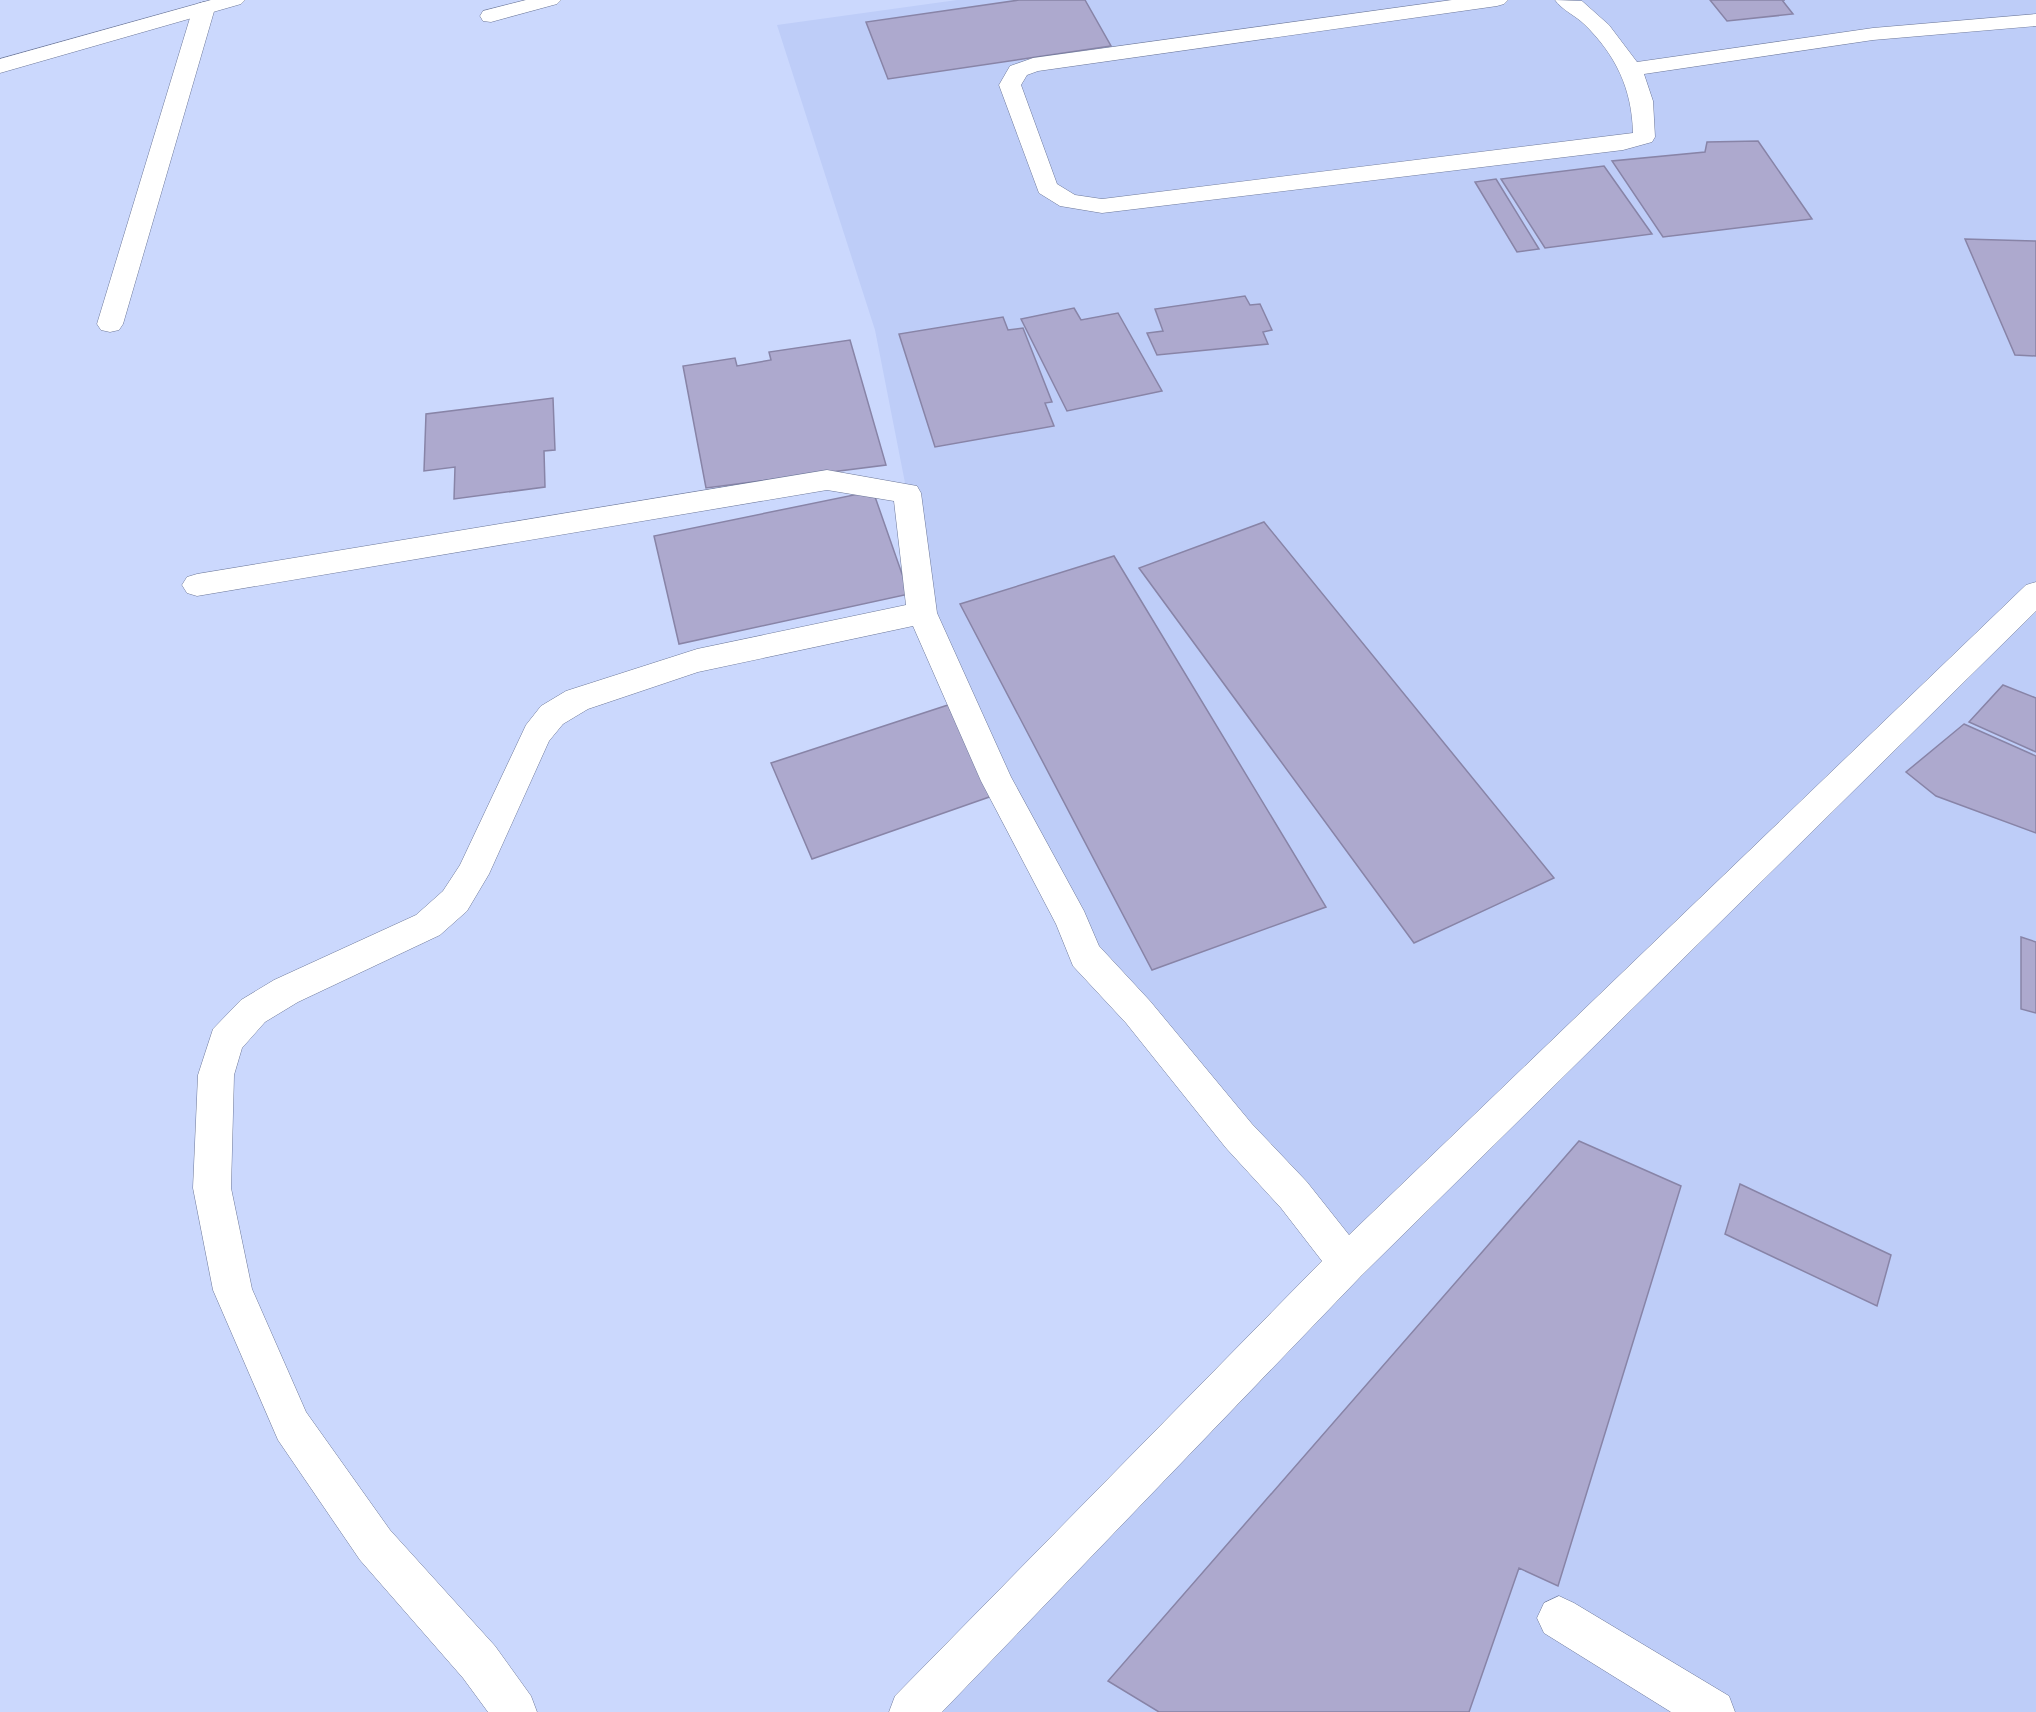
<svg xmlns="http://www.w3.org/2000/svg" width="2036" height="1712" font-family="'Source Sans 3',sans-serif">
<rect width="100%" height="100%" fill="#cbd8fd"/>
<!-- built -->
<path fill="#becdf8" d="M957,0h1079v1712h-1125l436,-449 -262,-308 -163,-342 -15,-120 -32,-163 -98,-305z"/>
<!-- building -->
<path fill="#ada9ce" stroke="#8884a7" stroke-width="1.5" d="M1019,0h66l26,46 -223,33 -22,-57z
M1710,0h75h-3l11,14 -66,7z
M1758,141l54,78 -149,18 -51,-76 93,-9 2,-10z
M1604,166l48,68 -107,14 -44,-69z
M1496,179l43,70 -22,3 -42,-70z
M1965,239l71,2v115l-21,-1z
M1245,296l5,9 10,-1 12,26 -9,2 5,12 -111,11 -10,-22 16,-2 -8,-22z
M1074,308l7,12 37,-7 44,78 -95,20 -46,-92z
M1003,317l5,13 15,-2 29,74 -7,1 9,23 -119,21 -36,-113z
M850,340l36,125 -180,23 -23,-122 52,-8 2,8 34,-6 -2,-8z
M553,398l2,52 -11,1 1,36 -91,12 1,-32 -31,4 2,-57z
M873,491l36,103 -230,50 -25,-108z
M1264,522l290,356 -140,65 -275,-375z
M1114,556l212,351 -174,63 -192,-366z
M2003,685l33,13v54l-67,-30z
M948,705l47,90 -183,64 -41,-96z
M1964,724l72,32v77l-100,-37 -30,-24z
M2021,937l15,5v71l-15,-4z
M1579,1141l102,45 -123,400 -39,-18 -50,144h-310l-51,-31z
M1740,1184l151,71 -14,51 -152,-72z"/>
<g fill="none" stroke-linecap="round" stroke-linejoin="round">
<defs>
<path id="lane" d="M526,0h35l-4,4 -66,18 -8,-1 -3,-5 3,-5z
M1452,0h56l-4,4 -7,2 -459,65 -11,4 -6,10 36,99 18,11 27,4 531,-66c-1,-44 -17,-78 -49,-109 -8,-8 -22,-14 -29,-24l27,1 27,24 28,37 236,-34 163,-14v12l-163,14 -229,34 9,27 2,36 -3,5 -29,8 -521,63 -42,-7 -21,-13 -40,-108 11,-19 23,-8z
M204,2l7,2 4,4 -92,316 -4,6 -9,2 -9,-2 -4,-6 96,-316 4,-4z
M1559,1596l15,7 155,93 6,16h-64l-127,-79 -7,-15 7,-15z"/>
<path id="street" d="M211,0h34l-4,4 -241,69v-14z
M827,470l90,16 4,7 16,120 74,164 73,134 15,35 51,55 102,123 55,58 42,53 677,-650 10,-3v29l-675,665 -419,436h-53l6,-16 427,-435 -41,-53 -55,-60 -100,-125 -53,-57 -17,-42 -75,-143 -68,-155 -215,46 -110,37 -25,15 -14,17 -60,133 -22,37 -27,24 -142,67 -33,20 -23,26 -8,27 -3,113 21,101 54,123 84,118 105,116 36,50 6,16h-49l-25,-34 -103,-118 -82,-120 -65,-150 -20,-102 5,-113 15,-46 28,-29 33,-20 142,-65 27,-24 17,-26 66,-140 15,-19 25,-15 131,-42 209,-44 -12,-104 -67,-11 -630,106 -10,-3 -5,-8 5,-8 10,-3z"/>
</defs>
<!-- lane casing -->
<use href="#lane" stroke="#6d7899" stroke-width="1"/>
<!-- street casing -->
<use href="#street" stroke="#6d7899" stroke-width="1"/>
<!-- lane -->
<use href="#lane" fill="#fff" fill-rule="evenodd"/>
<!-- street -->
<use href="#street" fill="#fff" fill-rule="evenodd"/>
</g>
</svg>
